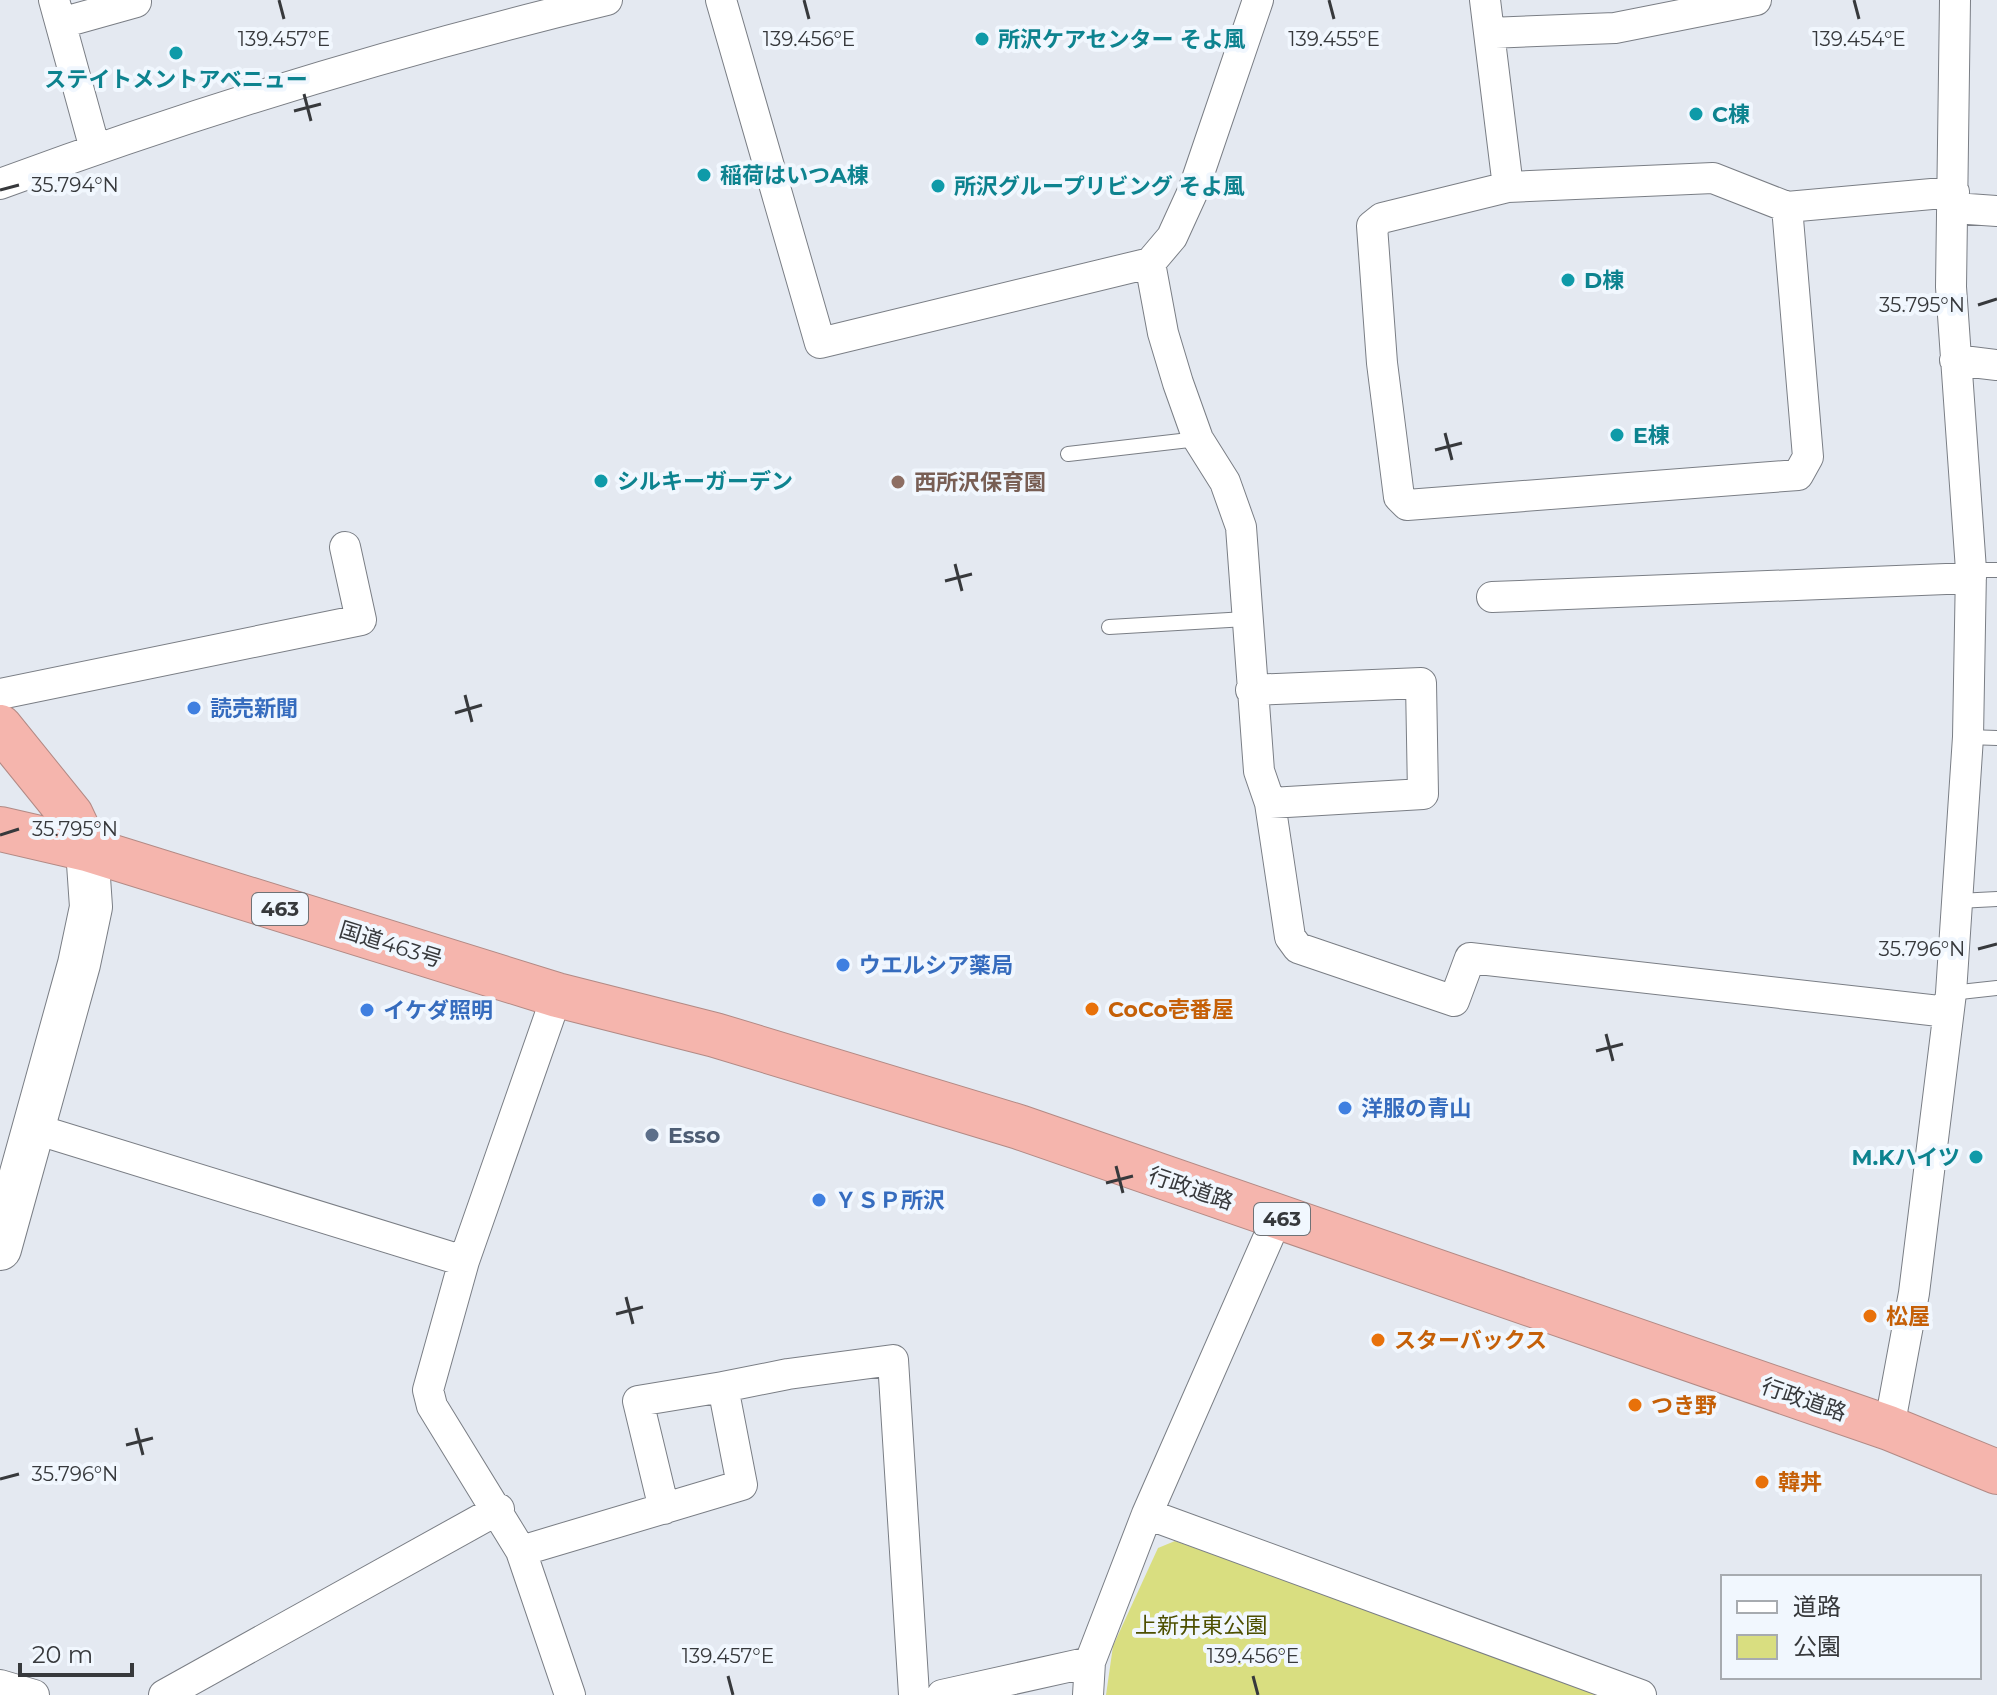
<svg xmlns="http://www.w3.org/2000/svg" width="1997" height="1695" font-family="Montserrat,'Noto Sans JP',sans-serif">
<rect width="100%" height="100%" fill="#e4e9f1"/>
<!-- green -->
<path fill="#d9de80" d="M1175,1541l432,154h-501l7,-49 45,-98z"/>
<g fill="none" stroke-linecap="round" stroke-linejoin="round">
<defs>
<path id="lane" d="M1068,454l130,-15
M1971,570h26
M1109,627l137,-8
M1968,737l29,1
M1958,901l39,-2
M1951,993l46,-5"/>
<path id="street" d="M54,0l41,149
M721,0l99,343 330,-80
M1258,0l-65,191 -21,46 -22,26 13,70 15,50 20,56 27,43 16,45 18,244 11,32 20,134 8,11 156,53 16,-43 478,54
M1485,0l23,187
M61,23l75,-21
M1489,33l126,-5 141,-28
M0,184c198,-73 402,-135 607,-184
M1787,207l-74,-29 -205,9 -126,31 -10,8 10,137 17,134 8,8 391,-30 10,-18 -21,-250 167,-15
M1954,208l43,3
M1955,360l42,5
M1492,597l479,-19
M1251,690l170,-7 2,111 -153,9
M0,694l361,-74 -16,-73
M557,995l-93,266 -36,129 4,16 89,145 49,144
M32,1128l432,133
M1889,1428l25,-135 37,-300 17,-256 3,-167 -20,-283 4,-287
M664,1509l-26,-108 85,-14
M1147,1514l494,181
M521,1551l221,-66 -19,-98 65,-13 105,-14 21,335
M0,1685l34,10
M164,1695l335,-186
M942,1695l148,-33 57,-148 130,-296
M1088,1695l2,-33"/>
<path id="secondary" d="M0,1249l79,-285 12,-57 -4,-58"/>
<path id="highway" d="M0,727l71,88 16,34
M0,829l87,20 470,146 158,40 304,92 870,301 108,44"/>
</defs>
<!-- lane casing -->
<use href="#lane" stroke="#7a7e85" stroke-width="16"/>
<!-- street casing -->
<use href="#street" stroke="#7a7e85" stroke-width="32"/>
<!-- secondary casing -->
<use href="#secondary" stroke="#7a7e85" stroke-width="44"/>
<!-- highway casing -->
<use href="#highway" stroke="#b28a85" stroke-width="46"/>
<!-- lane -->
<use href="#lane" stroke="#fff" stroke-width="14"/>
<!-- street -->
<use href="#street" stroke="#fff" stroke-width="30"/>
<!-- secondary -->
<use href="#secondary" stroke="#fff" stroke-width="42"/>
<!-- highway -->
<use href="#highway" stroke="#f5b5ad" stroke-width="44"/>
</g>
<!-- ticks -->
<path fill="none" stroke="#37393c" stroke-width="3" d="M279,0l5,19M804,0l5,19M1329,0l5,19M1854,0l5,19M304,94l7,27M294,111l27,-7M0,190l19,-5M1978,305l19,-6M1445,433l7,27M1435,450l27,-7M955,564l7,27M945,581l27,-7M465,695l7,27M455,713l27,-8M0,835l19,-6M1978,949l19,-5M1606,1034l7,27M1596,1051l27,-7M1116,1166l7,27M1106,1183l27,-7M626,1297l7,27M616,1314l27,-7M136,1428l7,27M126,1445l27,-7M0,1479l19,-5M728,1676l5,19M1253,1676l5,19"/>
<!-- markers -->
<g fill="#0f9aa8" stroke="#f1f7fe" stroke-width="3">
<circle cx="982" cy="39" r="8"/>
<circle cx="176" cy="53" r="8"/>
<circle cx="1696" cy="114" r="8"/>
<circle cx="704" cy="175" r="8"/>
<circle cx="938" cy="186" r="8"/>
<circle cx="1568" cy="280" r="8"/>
<circle cx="1617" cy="435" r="8"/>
<circle cx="601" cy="481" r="8"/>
<circle cx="1976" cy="1157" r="8"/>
</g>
<circle fill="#8d6e63" stroke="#f1f7fe" stroke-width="3" cx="898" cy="482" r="8"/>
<g fill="#3f7fe0" stroke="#f1f7fe" stroke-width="3">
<circle cx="194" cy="708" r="8"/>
<circle cx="843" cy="965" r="8"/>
<circle cx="367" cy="1010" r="8"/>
<circle cx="1345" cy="1108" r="8"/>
<circle cx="819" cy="1200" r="8"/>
</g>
<g fill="#e8710a" stroke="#f1f7fe" stroke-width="3">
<circle cx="1092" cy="1009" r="8"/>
<circle cx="1870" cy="1316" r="8"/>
<circle cx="1378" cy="1340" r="8"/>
<circle cx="1635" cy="1405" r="8"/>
<circle cx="1762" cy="1482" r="8"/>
</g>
<circle fill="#5c6f8a" stroke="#f1f7fe" stroke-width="3" cx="652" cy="1135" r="8"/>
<g text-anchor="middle" stroke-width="8" stroke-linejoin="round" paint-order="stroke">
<!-- shield labels -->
<g fill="#f1f7fe" stroke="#6f7276" stroke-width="2">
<rect x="252" y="893" width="56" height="32" rx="6"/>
<rect x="1254" y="1203" width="56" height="32" rx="6"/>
</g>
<g font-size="20" font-weight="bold" fill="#37393c">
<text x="280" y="916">463</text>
<text x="1282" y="1226">463</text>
</g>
<!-- culture labels -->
<g font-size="22" font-weight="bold" fill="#0d838f" stroke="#f1f7fe" text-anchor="start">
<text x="998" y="47">所沢ケアセンター そよ風</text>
<text x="176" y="87" text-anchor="middle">ステイトメントアベニュー</text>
<text x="1712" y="122">C棟</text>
<text x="720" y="183">稲荷はいつA棟</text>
<text x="954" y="194">所沢グループリビング そよ風</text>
<text x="1584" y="288">D棟</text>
<text x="1633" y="443">E棟</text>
<text x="617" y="489">シルキーガーデン</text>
<text x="1960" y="1165" text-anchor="end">M.Kハイツ</text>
</g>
<!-- education labels -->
<g font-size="22" font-weight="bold" fill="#785e54" stroke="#f1f7fe" text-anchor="start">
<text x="914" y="490">西所沢保育園</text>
</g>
<!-- shop labels -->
<g font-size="22" font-weight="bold" fill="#366cbe" stroke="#f1f7fe" text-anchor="start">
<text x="210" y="716">読売新聞</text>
<text x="859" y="973">ウエルシア薬局</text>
<text x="383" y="1018">イケダ照明</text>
<text x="1361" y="1116">洋服の青山</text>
<text x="835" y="1208">ＹＳＰ所沢</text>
</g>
<!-- street labels -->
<g font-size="22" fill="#37393c" stroke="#f1f7fe">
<text transform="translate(391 944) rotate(17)" y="8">国道463号</text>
<text transform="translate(1191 1188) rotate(19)" y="8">行政道路</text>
<text transform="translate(1804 1399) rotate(19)" y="8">行政道路</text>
</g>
<!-- food labels -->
<g font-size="22" font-weight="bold" fill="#c56008" stroke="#f1f7fe" text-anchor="start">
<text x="1108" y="1017">CoCo壱番屋</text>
<text x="1886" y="1324">松屋</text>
<text x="1394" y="1348">スターバックス</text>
<text x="1651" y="1413">つき野</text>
<text x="1778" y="1490">韓丼</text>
</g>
<!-- service labels -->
<g font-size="22" font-weight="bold" fill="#4e5e75" stroke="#f1f7fe" text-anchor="start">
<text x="668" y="1143">Esso</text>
</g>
<!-- park labels -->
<g font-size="22" fill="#4d4f01" stroke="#f1f7fe">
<text x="1201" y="1633">上新井東公園</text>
</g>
</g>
<g font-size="20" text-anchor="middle" fill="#37393c" stroke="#f1f7fe" stroke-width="8" stroke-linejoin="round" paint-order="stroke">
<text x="284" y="46">139.457°E</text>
<text x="809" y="46">139.456°E</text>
<text x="1334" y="46">139.455°E</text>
<text x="1859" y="46">139.454°E</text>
<text x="75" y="192">35.794°N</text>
<text x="1922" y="312">35.795°N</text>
<text x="75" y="836">35.795°N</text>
<text x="1922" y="956">35.796°N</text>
<text x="75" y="1481">35.796°N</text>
<text x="728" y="1663">139.457°E</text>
<text x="1253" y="1663">139.456°E</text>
</g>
<!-- legend -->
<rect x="1721" y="1575" width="260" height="104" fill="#f1f7fe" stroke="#a7abb0" stroke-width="2"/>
<rect x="1737" y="1601" width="40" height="12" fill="#ffffff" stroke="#a7abb0" stroke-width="2"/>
<text x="1793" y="1615" font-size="24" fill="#37393c">道路</text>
<rect x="1737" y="1635" width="40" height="24" fill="#d9de80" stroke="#a7abb0" stroke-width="2"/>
<text x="1793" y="1655" font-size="24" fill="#37393c">公園</text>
<!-- scale -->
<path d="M20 1663v12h112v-12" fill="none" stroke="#37393c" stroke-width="4"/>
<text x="32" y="1663" font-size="24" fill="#37393c" stroke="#f1f7fe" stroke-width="6" paint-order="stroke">20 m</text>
</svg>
